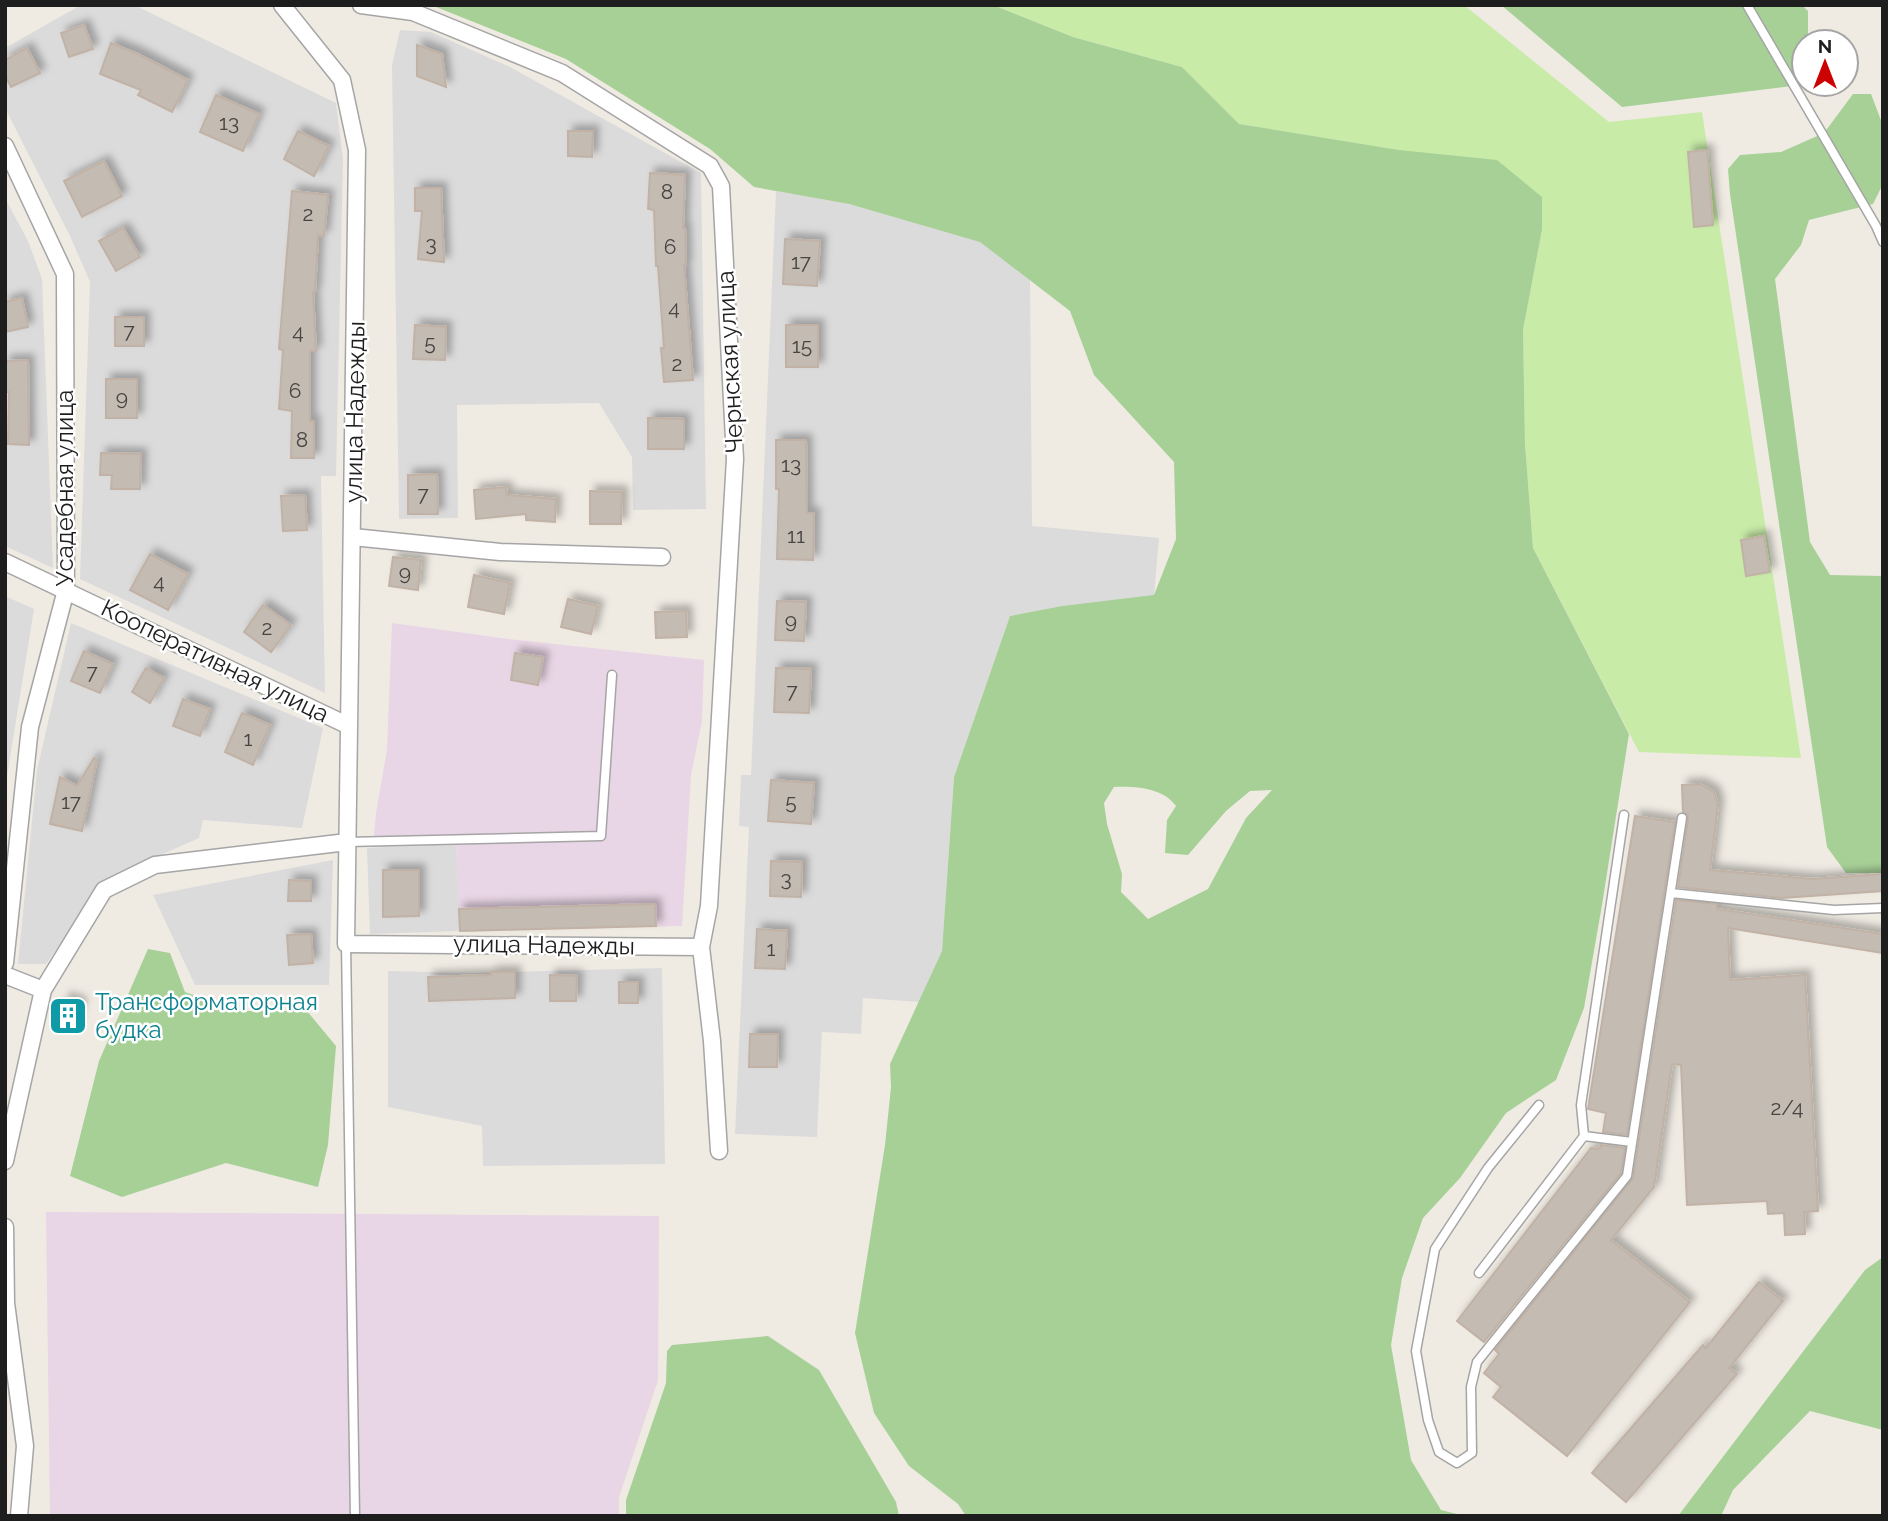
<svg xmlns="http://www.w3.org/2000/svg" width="1888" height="1521" font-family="Raleway,sans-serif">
<defs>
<filter id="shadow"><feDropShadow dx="5.5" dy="-5.5" stdDeviation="3.5" flood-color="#0004"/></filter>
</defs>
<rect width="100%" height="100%" fill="#efebe3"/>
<!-- residential -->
<path fill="#dcdbdb" d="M81,5h53l202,98 7,56 -7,317h-15l4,217 -245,-114 10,-297 -20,-46 -65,-128v-60z
M400,30l31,2 79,35 191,106 5,336 -73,1 -1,-53 -33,-54 -142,2 1,113 -59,1 -7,-454z
M776,191l73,13 131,37 50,39 2,246 127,12 -5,58 -92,10 -52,10 -56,161 -12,174 -23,51 -56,-4 -2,36 -39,-2 -5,105 -82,-3 14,-307 -10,-1 2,-51h10z
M5,198l23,43 14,38 11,289 -48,-22z
M5,596l29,13 -29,180z
M71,623l252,105 -21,100 -99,-8 -4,18 -92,41 -61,85h-28l19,-194z
M456,844l4,87 -90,3 -3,-86z
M333,860l-4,125h-134l-42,-90z
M662,968l3,196 -182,2 -1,-40 -94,-19v-136l86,2z"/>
<!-- industrial -->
<path fill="#e8d5e5" d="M392,623l116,16 196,21 -2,61 -11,54 -9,151 -222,5 -4,-86 -83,2 3,-34 11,-63z
M46,1212l613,4 -1,164 -39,117v19h-569z"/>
<!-- grass -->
<path fill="#c8eba8" d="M993,5h471l145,117 93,-10 99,646 -162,-6 -106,-204 -8,-104 -2,-114 19,-100 -144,-80 -159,-26 -57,-57 -109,-30z"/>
<!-- forest -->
<path fill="#a7d097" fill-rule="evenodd" d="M431,5h562l80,32 109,30 57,57 160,26 98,10 45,37v33l-19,100 2,114 8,104 96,186 -27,171 -18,103 -28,72 -50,33 -46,65 -37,40 -21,60 -11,67 20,115 30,50 24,6h-499l-8,-12 -49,-38 -35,-53 -19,-80 30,-188 6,-58 -1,-23 52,-113 12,-174 56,-161 52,-10 92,-11 22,-56 -2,-77 -80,-87 -24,-64 -90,-69 -131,-38 -95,-17 -44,-38 -144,-90zM1114,787c22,-1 49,1 62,19l-9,14 -2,33 23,2 38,-44 24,-20 22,-1 -26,28 -38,71 -60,30 -27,-27 1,-18 -15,-50 -3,-21z
M1501,5h301l6,6v31h-4v16l-12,28 -170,21z
M1853,94h18l11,29 1,14v47l-10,20 -64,16 -8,25 -26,34 35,263 20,33 53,1v297h-37l-19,-26 -97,-653 -2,-25 12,-14 41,-3 43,-19z
M148,949l22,4 15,39 54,19h68l29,35 -8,99 -10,42 -92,-24 -104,34 -52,-21 29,-115z
M1883,1257v173l-73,-19 -77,79 -12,26h-43l187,-246z
M768,1336l51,34 77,132 3,14h-273v-16l40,-117 1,-32 5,-6z"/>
<!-- building -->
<path fill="#c4bbb3" stroke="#c1b2a5" stroke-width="2" filter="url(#shadow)" d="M84,25l9,24 -24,8 -8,-24z
M111,43l27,11 50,26 -16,32 -34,-17 3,-5 -41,-16z
M417,45l25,9 4,33 -29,-11z
M27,48l13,25 -29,14 -6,-12v-15z
M216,95l43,19 -16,37 -43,-19z
M298,131l31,15 -15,30 -30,-17z
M568,131h25l-1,26 -24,-1z
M1707,150l6,75 -19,2 -6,-75z
M104,161l18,35 -40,21 -18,-36z
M650,173l35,2 -2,53h2l1,37h-2l9,115 -29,2 -3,-34h3l-6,-82h-2l-2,-56 -6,-1z
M415,188h26l3,74 -26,-3 4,-48h-7z
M292,191l36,4 -4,41 -6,-1 -3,57h-2l3,59h-6v70h4v37h-23l1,-47 -13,-2 4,-59 -4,-1z
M123,228l17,29 -24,14 -17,-30z
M785,239l35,2 -3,45 -34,-2z
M22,298l6,29 -23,5v-30z
M115,317h29v29h-29z
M415,325l31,2 -1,33 -32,-1z
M786,325h32v42h-32z
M28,360l1,85 -21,-1 1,-52h-4v-31z
M106,379h31v39h-31z
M648,418l36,1v30h-36z
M776,440h30l1,73h7l-1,47 -36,-1 2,-70h-3z
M101,453l40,1 -1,35h-29l1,-14h-12z
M437,474l1,40h-30v-39z
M506,487l1,8 49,4 -1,23 -29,-2v-6l-50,5 -2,-29z
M590,491l32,1 -1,32h-31z
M305,495l2,35 -24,1 -2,-35z
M1764,536l6,36 -24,4 -5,-36z
M150,554l38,20 -20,36 -38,-20z
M393,557l28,3 -3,30 -29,-4z
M474,575l36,8 -6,31 -36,-7z
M568,599l30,7 -7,28 -30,-7z
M777,601l29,1 -2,39 -29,-1z
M263,605l28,20 -20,27 -27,-20z
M686,611l1,26 -31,1 -1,-26z
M84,651l29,13 -13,29 -29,-12z
M515,653l28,4 -5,28 -27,-5z
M146,668l18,10 -14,25 -18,-11z
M776,668l35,1 -2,44 -35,-1z
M183,699l27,10 -10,27 -27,-10z
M242,713l28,12 -17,40 -28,-13z
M94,758l3,1 -15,72 -32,-7 10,-47 17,9z
M771,780l43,3 -3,41 -43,-3z
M1700,784l14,8 4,12 -8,66 102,9 71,-5v17l-101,7 -104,-11 10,-68v-4l-5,-3 -1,-27z
M1635,816l40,6 -48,313 -24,-3 3,-19 -18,-4z
M771,861l31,1 -1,35 -31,-1z
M383,870h36v46l-36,1z
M289,880l22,1v20h-23z
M1676,900l41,4v5l166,25v19l-155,-25 2,52 75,-5 13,236 -14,1 1,22 -20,1 -1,-22 -16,1 -1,-13 -80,4 -6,-140 -9,-1 -18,123 -43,53 79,62 -123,154 -74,-59 8,-10 -17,-14 15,-19 -4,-4 138,-172z
M655,904l1,22 -196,5 -1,-22z
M757,929l30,2 -2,38 -30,-1z
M311,934l2,29 -24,2 -2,-30z
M491,972h24v26l-86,3 -1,-24 63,-2z
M550,975l27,1 -1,25h-26z
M619,982h19v21h-19z
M65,998l16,5 -10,30 -16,-5z
M750,1034h28l-1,33h-28z
M1601,1145l24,3 -4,25 -137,169 -27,-21 134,-173 9,1z
M1759,1282l24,19 -54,67 8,6 -111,128 -34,-29 111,-128 3,3z"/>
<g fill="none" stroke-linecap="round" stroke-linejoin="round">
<defs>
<path id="lane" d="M1747,5l129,221 7,16
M347,842l254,-6 11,-161
M1671,893l163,17 49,-2
M346,944l9,572
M1539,1105l-51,63 -53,81 -19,102 12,69 11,32 18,11 15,-10 -1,-66 6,-25 150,-186 55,-358
M1584,1136l-3,-31 43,-290
M1479,1273l105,-137 48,6"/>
<path id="street" d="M282,5l60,75 15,70 -11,794 355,3
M361,5l52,7 149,61 148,93 11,20 14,273 -26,447 -8,41 11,94 7,110
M5,146l60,128 1,316 -36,137 -25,236
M353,537l147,15 162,5
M5,562l344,164
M5,975l38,15
M5,1161l38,-171 61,-100 51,-25 192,-23
M5,1227l1,76 19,143 -6,70"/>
</defs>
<!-- lane casing -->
<use href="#lane" stroke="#a5a5a5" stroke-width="11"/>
<!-- street casing -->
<use href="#street" stroke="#a5a5a5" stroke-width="19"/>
<!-- lane -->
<use href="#lane" stroke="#fff" stroke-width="8"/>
<!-- street -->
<use href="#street" stroke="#fff" stroke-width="16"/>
</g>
<!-- icons -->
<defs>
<symbol id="building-square" viewBox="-11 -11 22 22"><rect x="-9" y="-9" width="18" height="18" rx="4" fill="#0f9aa8" stroke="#fff"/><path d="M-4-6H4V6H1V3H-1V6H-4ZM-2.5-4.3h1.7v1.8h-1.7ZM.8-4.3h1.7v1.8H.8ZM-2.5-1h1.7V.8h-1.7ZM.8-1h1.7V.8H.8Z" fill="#fff"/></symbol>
</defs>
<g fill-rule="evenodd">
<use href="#building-square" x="46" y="994" width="44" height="44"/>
</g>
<g text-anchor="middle" stroke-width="5" stroke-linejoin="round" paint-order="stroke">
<!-- number labels -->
<g font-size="21" fill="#484543">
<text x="229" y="130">13</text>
<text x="667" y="199">8</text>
<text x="308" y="221">2</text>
<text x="431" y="251">3</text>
<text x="670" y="254">6</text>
<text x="801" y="269">17</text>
<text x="674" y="315">4</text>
<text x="129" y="338">7</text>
<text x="298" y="339">4</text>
<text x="430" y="350">5</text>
<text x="802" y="353">15</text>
<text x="677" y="371">2</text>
<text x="295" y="398">6</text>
<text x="122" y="405">9</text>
<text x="302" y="447">8</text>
<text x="791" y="472">13</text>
<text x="423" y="501">7</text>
<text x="796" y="543">11</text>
<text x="405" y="580">9</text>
<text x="159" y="589">4</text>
<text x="791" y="628">9</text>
<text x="267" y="635">2</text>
<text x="92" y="679">7</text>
<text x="792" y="698">7</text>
<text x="248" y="746">1</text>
<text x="71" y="809">17</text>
<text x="791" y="809">5</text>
<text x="786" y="886">3</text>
<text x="771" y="956">1</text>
<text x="1787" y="1115">2/4</text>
</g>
<!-- street labels -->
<g font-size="24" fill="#1e1e1e" stroke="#fff">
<text transform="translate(730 362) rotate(-93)" y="8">Чернская улица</text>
<text transform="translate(355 412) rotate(-89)" y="8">улица Надежды</text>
<text transform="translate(65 488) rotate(-90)" y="8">Усадебная улица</text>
<text transform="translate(215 661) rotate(26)" y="8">Кооперативная улица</text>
<text transform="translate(544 945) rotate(1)" y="8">улица Надежды</text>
</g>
<!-- culture labels -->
<g font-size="24" fill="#0d838f" stroke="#fff" text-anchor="start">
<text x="95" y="1010">Трансформаторная<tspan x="95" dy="28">будка</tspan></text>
</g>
</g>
<!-- border -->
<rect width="1888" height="1521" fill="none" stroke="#1e1e1e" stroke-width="14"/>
<!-- north arrow -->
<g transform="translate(1825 63)"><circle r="33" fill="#ffffff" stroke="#a5a5a5" stroke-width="2"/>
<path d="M0-5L12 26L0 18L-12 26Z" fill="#cc0200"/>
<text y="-10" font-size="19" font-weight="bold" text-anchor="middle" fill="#1e1e1e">N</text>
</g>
</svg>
